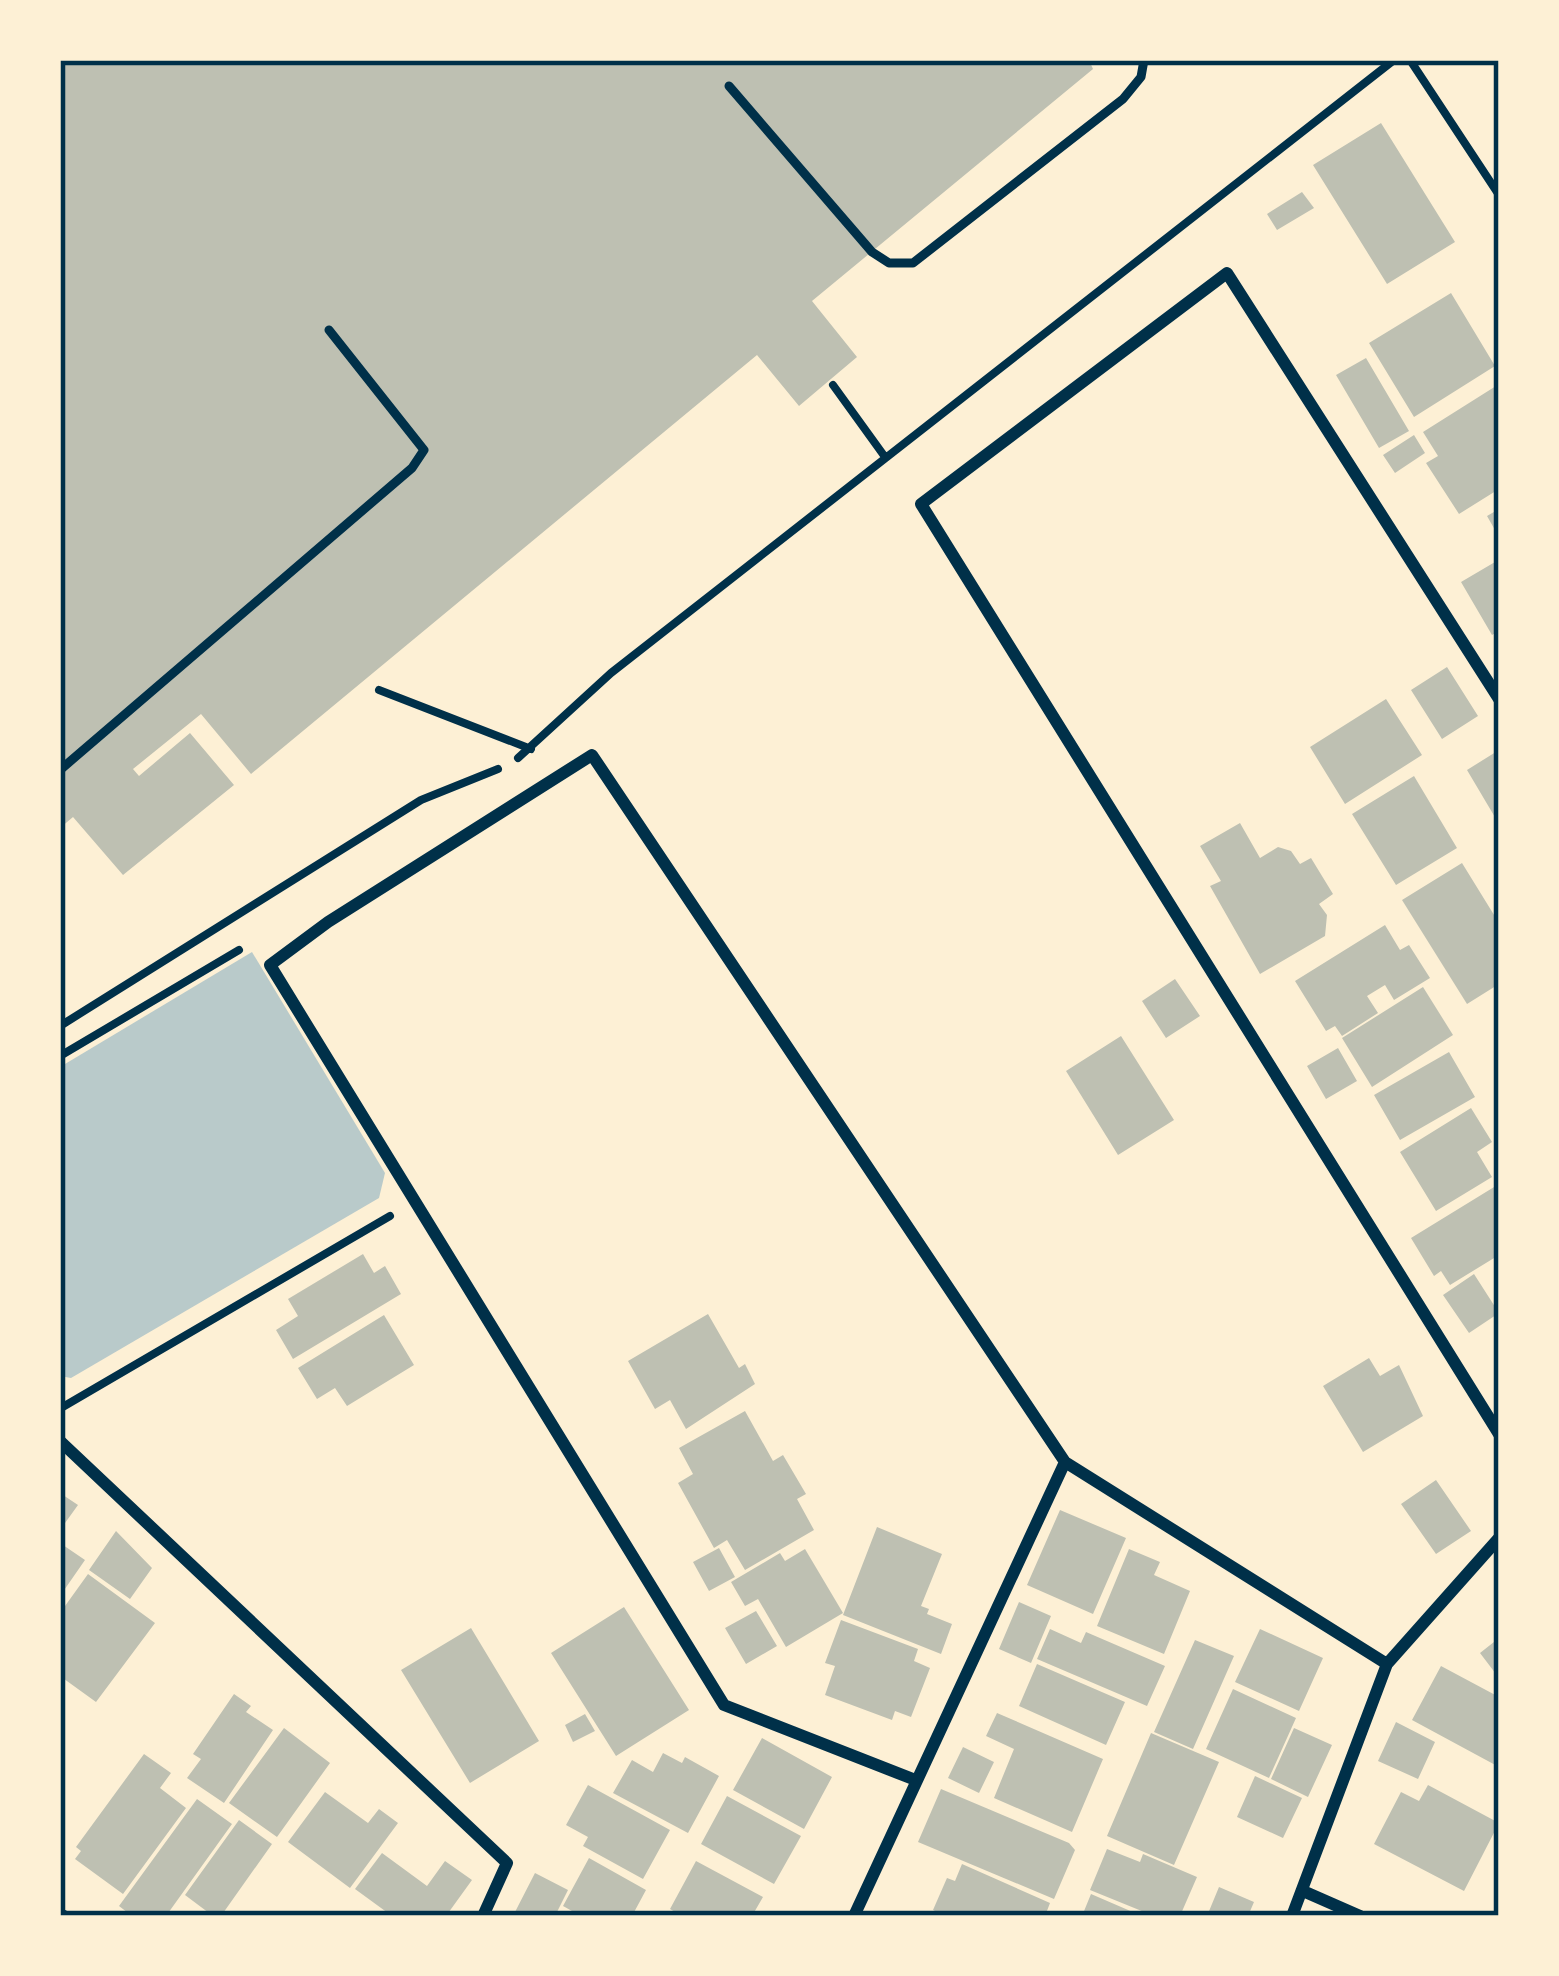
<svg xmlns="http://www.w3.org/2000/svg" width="1559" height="1976" font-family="'Nunito Sans',sans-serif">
<rect width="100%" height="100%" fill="#fdf0d5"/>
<!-- green -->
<path fill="#b9caca" d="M252,952l133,221 -6,25 -308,180 -11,-2v-309z"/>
<!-- building -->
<path fill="#bec0b2" d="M60,60h1029l4,9 -281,232 45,56 -58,49 -42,-51 -506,419 -50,-60 -68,55 6,7 51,-43 44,52 -111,90 -50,-58 -13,11z
M1381,123l74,119 -68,42 -74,-119z
M1302,192l12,16 -37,22 -10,-16z
M1451,293l44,73 -81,51 -45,-74z
M1366,358l43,73 -30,17 -43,-73z
M1496,386l3,103 -40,25 -33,-51 12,-7 -15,-24z
M1414,435l11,18 -30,20 -12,-18z
M1499,509v28l-12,-21z
M1495,562l4,69 -7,4 -31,-53z
M1447,667l31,49 -36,23 -31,-49z
M1386,699l36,56 -77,49 -35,-57z
M1499,750v74l-32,-54z
M1414,776l43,72 -61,37 -44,-71z
M1240,823l20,35 18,-11 13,4 9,13 11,-6 22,36 -14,10 8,11 -2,21 -65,38 -50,-88 11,-5 -21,-35z
M1462,863l37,60v61l-32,20 -65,-104z
M1385,925l15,25 9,-5 21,33 -36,22 -9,-15 -18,11 11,17 -36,23 -7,-10 -9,5 -31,-50z
M1175,979l25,37 -34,22 -24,-37z
M1423,987l30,48 -81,52 -30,-49z
M1121,1036l53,84 -56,35 -52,-84z
M1338,1048l19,33 -31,18 -19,-33z
M1449,1052l26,45 -75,43 -26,-45z
M1471,1108l21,34 -15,10 15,25 -56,34 -36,-59z
M1499,1184v71l-49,30 -9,-14 -7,5 -23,-38z
M363,1254l11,19 11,-7 16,28 -108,65 -17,-29 22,-14 -10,-17z
M1474,1274l25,39 -30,20 -26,-38z
M708,1314l31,54 6,-4 10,20 -69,45 -16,-29 -15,9 -27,-48z
M384,1315l30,50 -67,41 -12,-18 -18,11 -19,-31z
M1369,1358l11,18 19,-11 24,51 -60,36 -40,-66z
M745,1411l28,50 10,-6 23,39 -9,5 17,31 -69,40 -18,-30 -13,8 -36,-65 15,-9 -14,-26z
M1436,1480l35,51 -35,23 -35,-50z
M60,1493l18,12 -18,25z
M1060,1510l66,28 -33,76 -66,-29z
M877,1527l65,27 -21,52 8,3 -2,5 25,10 -11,30 -98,-39z
M116,1531l36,37 -22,31 -41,-29z
M60,1543l25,17 -25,36z
M719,1548l16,29 -26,14 -16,-29z
M805,1549l38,64 -57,34 -28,-48 -13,7 -14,-24 49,-29 5,8z
M1129,1549l31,13 -6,13 36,16 -26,63 -67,-28z
M88,1574l67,49 -59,79 -36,-26v-63z
M1019,1602l32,14 -20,47 -32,-14z
M624,1607l65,103 -73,46 -65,-103z
M756,1611l21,35 -31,18 -21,-36z
M841,1620l77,29 -4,12 16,7 -19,49 -16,-6 -3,9 -67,-25 10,-29 -10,-3z
M471,1628l68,113 -69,42 -69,-113z
M1050,1629l31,14 5,-11 79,34 -18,40 -110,-47z
M1260,1629l63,29 -24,53 -64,-29z
M1499,1638v40l-19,-25z
M1195,1640l39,16 -41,93 -39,-17z
M1037,1664l88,38 -19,43 -87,-39z
M1441,1666l58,31v70l-87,-47z
M1233,1689l63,29 -27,60 -63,-29z
M234,1694l17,12 -5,6 27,18 -49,73 -37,-25 14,-19 -8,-5z
M997,1713l106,46 -31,73 -78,-34 20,-49 -28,-13z
M585,1714l10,17 -22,11 -8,-17z
M1396,1722l39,20 -17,37 -40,-18z
M284,1728l46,35 -53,74 -48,-34z
M1294,1728l38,17 -24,52 -37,-18z
M1151,1733l68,29 -45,103 -67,-29z
M762,1738l70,39 -28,52 -71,-39z
M963,1747l31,15 -15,31 -31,-15z
M663,1753l19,10 3,-6 34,19 -31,57 -75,-40 19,-33 21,12z
M144,1754l27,19 -11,15 26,20 -63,86 -48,-35 6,-8 -5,-4z
M1255,1776l47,22 -19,40 -46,-21z
M588,1785l82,45 -27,49 -60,-33 5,-9 -22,-12z
M1428,1785l71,38 -35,68 -90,-47 27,-52 18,9z
M941,1789l128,54 6,7 -21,49 -136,-57z
M325,1792l43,31 11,-14 19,14 -48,65 -62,-46z
M727,1796l74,40 -27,48 -73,-40z
M197,1799l35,25 -66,92h-34l-13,-10z
M239,1820l33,24 -51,72h-8l-28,-21z
M1107,1849l33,13 3,-8 54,23 -17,39h-26l-64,-26z
M382,1853l45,33 18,-25 27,19 -26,36h-54l-37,-27z
M589,1858l57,32 -14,26h-63l3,-5 -9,-5z
M696,1861l67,36 -11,19h-70l-12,-7z
M962,1864l88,39 -5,13h-100l-12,-6 14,-32 8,3z
M535,1873l33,17 -13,26 -40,-4z
M1219,1887l35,15 -6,14h-41z
M1091,1894l51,22h-60z"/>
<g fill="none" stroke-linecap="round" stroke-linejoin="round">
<!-- path -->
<path stroke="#003049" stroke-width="8" d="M1410,60l89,135
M833,385l52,72
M379,690l152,59
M518,758l93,-85 783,-613
M60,1026l361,-226 77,-31
M60,1056l179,-106
M61,1408l329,-192"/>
<!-- service -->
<path stroke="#003049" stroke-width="9" d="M729,86l143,166 17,11h24l210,-164 18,-22 3,-17
M60,770l352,-302 12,-18 -95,-120"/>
<!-- minor -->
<path stroke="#003049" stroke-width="12" d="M1499,699l-272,-426 -306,231 578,930
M60,1441l447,422 -24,53
M913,1779l-189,-74 -454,-740 58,-43 264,-167 473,707 322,202
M1303,1891l57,25
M60,1914l4,2
M854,1916l211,-454
M1292,1916l95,-252 112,-126"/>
</g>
<!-- border -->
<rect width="1559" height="1976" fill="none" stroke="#fdf0d5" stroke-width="126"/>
<rect x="63" y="63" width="1433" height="1850" fill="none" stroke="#003049" stroke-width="4.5"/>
</svg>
